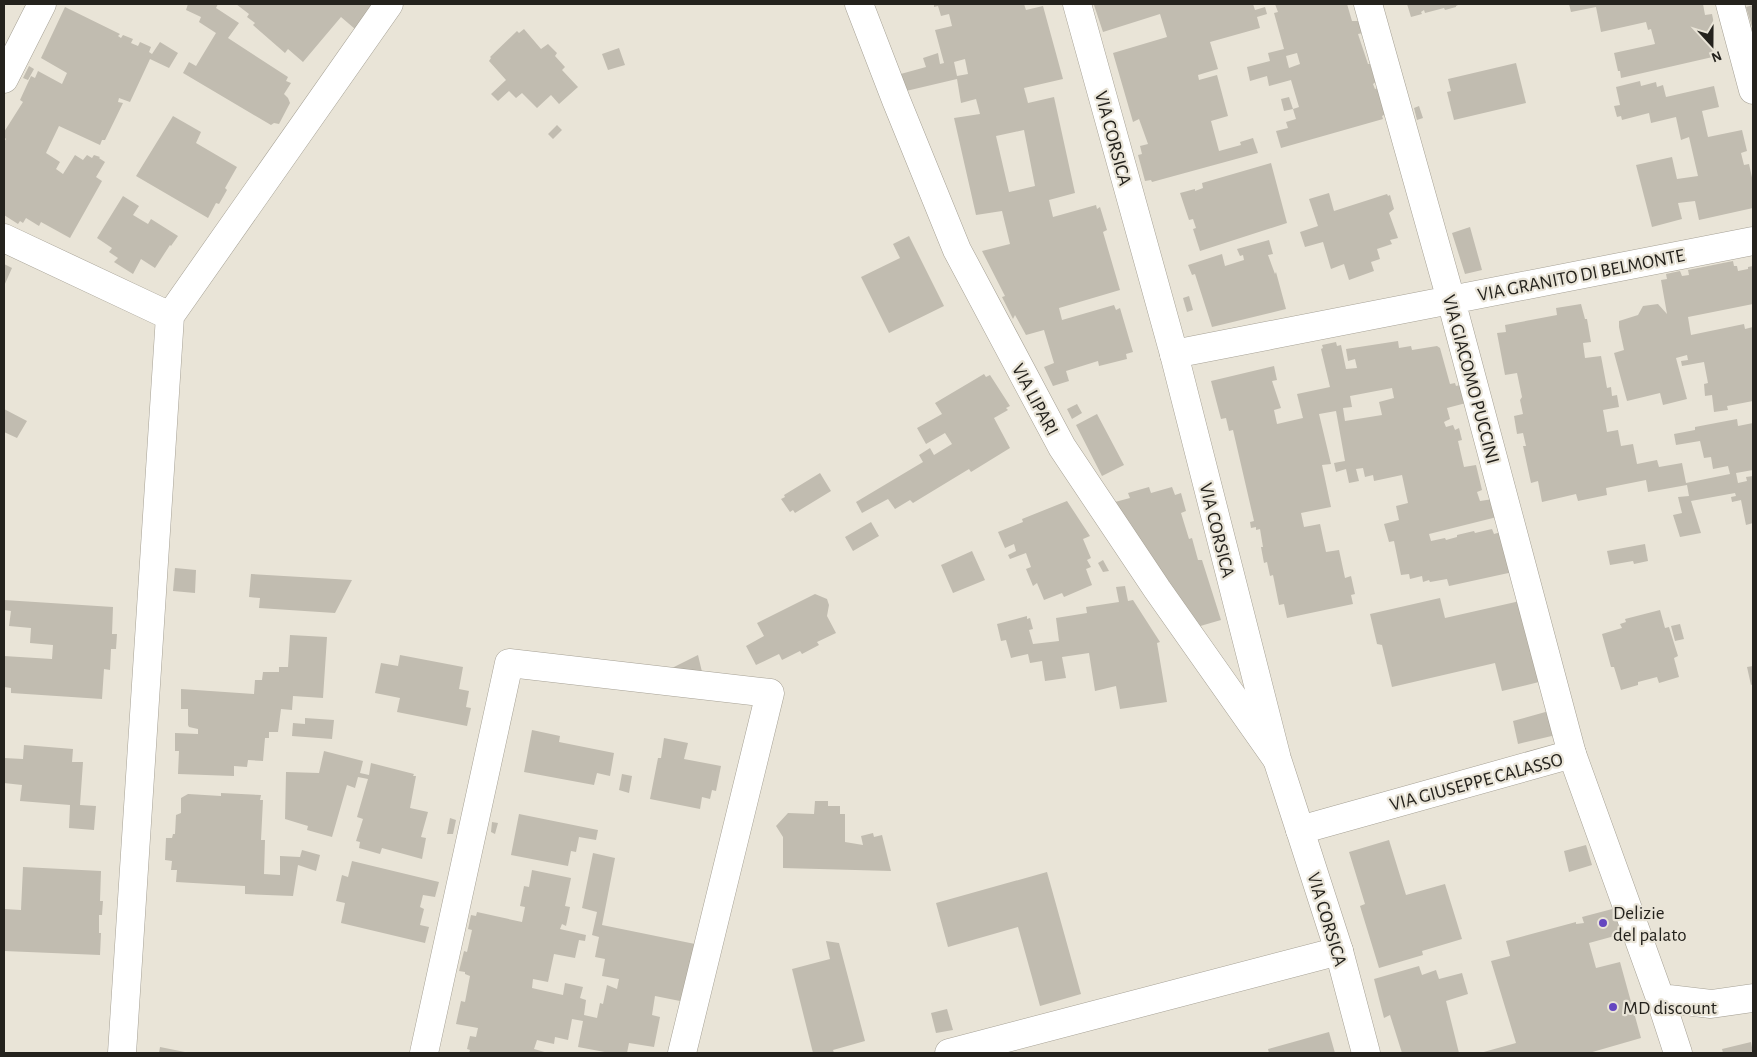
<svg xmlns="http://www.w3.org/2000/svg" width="1757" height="1057" font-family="'Alegreya Sans',sans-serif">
<rect width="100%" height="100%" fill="#e9e4d7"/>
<!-- building -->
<path fill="#c1bcb0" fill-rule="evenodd" d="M188,4h30l-2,4 23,15 -11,15 60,39 -2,4 5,2 -7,11 4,4 2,5 -11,21 -5,-1 -3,2 -88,-52 6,-11 7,4 20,-33 -17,-11 2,-5 -15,-7z
M236,4h137l-18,25 -14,-12 -38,45 -15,-13 -3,4 -32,-28 2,-2 -8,-6 2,-3z
M934,4h90l2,6 17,-4 20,73 -39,9 4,15 26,-6 21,96 -26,7 4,17 43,-12 1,4 3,-2 7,23 -4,2 17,58 -61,18 3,12 52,-15 2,5 4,-2 13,44 -7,2 1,5 -28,7 -1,-5 -32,10 3,10 -16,5 -9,-19 10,-4 -10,-33 -18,5 -11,-20 -2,4 -11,-22 3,-1 -23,-45 28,-7 -8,-33 -26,4 -22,-97 26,-4 -4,-15 -15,4 -4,-24 -51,12 -9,-16 29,-8 -3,-9 15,-5 2,11 4,-1 -9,-33 17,-4 -3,-12 -8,2 -3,-10 -4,1zM965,59l3,15 -11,2 -3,-14zM1024,130l11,56 -26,6 -13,-56z
M1099,4h154l2,6 10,-3 2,7 -10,3 3,11 -50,14 8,27 -20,6 1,5 18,-5 11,41 -17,5 8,30 22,-6 -1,-3 13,-4 5,15 -106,29 -1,-2 -6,1 -7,-26 4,-1 -2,-8 8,-2 -9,-25 -6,3 -20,-69 54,-16 -7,-23 -57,18 -9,-27z
M1275,4h72l5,17h7l4,12 -5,1 10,30h2l6,18 -3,2 2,5 3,-1 8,26 -4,2 1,3 -102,29 -5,-17 12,-3 -2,-6 10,-3 -3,-10 -9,2 -3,-12 8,-2 4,12 6,-2 -8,-27 -22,6 -2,-10 -17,5 -3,-14 23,-6 -2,-8 16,-4 -10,-36 4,-1zM1297,53l3,11 -11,4 -3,-12z
M1407,4h53l-4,2v1l-11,3 -1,-2 -19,5 -1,-3 -3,2 1,2 -11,3z
M1569,4h134l2,11 7,-1 3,15 -4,1 6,26 -96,22 -1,-7h-2l-4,-18 41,-9 -4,-15 -3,1 -2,-8 -45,10 -5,-25 -25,5z
M1753,5v25l-7,-23z
M65,7l55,27 -2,2 3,2 2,-3 10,4 -2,4 7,3 2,-4 11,5 -2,5 3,2 8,-12 18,11 -9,15 -19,-9 -20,43 -11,-4 -1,4 5,1 -18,37h-3l-2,5 -41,-19 -13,27 14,9 -4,7 7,5 12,-19 8,5 4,-5 5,3 2,-3 6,2 -1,1 6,4 -9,15 6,4 -32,57 -29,-16 -2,4 -13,-8 -3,5 -3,-2 -2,3 -14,-9v-73l2,-3 -2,-2v-5l19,-30 -3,-2 11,-24 4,2 3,-7 24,13 5,-11 -26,-15z
M524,29l17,20 7,-5 9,9 -2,3 10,11 -3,3 16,17 -19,17 -8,-9 -14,13 -15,-15 -6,5 -7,-7 -11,10 -7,-7 15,-14 -17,-19 2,-3 -1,-1 27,-26 2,2z
M619,48l6,17 -17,5 -6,-16z
M1516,63l10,40 -72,17 -7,-28 4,-1 -3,-12z
M29,66l5,3 -6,11 -5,-2z
M1640,81l1,5 15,-4 1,5 6,-2 3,12 48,-11 5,21 -17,4 6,26 34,-7 5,21 -6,2 3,12 5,-1 4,18v26l-54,12 -4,-19 -17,2 4,16 -30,8 -16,-62 36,-8 5,22 21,-3 -9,-39 -8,3 -5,-23 -25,6 -2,-10 -27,7 -1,-4 -4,1 -3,-11 6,-1 -4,-18z
M1419,106l4,12 -6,2 -3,-12z
M173,116l28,16 -5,11 41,24 -12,21 2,2 -8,14 -3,-1 -8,15 -72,-42z
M557,125l5,5 -9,9 -5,-5z
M1271,163l16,60 -87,28 -7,-22 3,-1 -3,-9 -4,1 -9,-27 15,-4v2l8,-3 -1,-5z
M1329,193l5,18 53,-17 1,2 2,-1 4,14 -5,4 9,25 -8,2 2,4 -15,5 3,10 -9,3 3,9 -25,9 -5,-16 -13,5 -8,-27 -18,5 -5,-15 18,-6 -9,-27z
M123,196l16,10 -6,9 15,9 3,-5 27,17 -7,10 -1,-1 -15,23 -14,-9 -8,15 -19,-12 4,-4 -9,-6 3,-4 -15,-10z
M1470,227l12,43 -17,4 -13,-41z
M909,236l35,70 -55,27 -28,-56 39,-19 -7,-14z
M1269,240l4,14 -5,1 7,19 1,-2 10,37 -74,18 -17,-53 -3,1 -4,-10 34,-11 3,12 19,-6 -1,-5 -3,1 -3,-7z
M1733,261l1,5h3l1,5 10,-2v-2l5,-1v38l-65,13 3,18 53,-11 1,5 8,-2v74l-26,5 1,4 -14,2 -2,-17 -7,1 -1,-12 4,-1 -4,-21 -22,4 -1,-5 7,-1 -1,-5 -11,3 11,41 -24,6 -3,-12 -33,8 -13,-48 10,-3 -5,-23v-6l19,-6 5,-9 15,-2 9,10 -6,-34 6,-1 -1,-5 14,-3 2,5 7,-1 -1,-5z
M4,264l8,4 -8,18z
M1189,296l4,14 -6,2 -4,-14z
M1581,304l4,15h2l4,23 -8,1 2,15 16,-2 6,32 4,-1 1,9 5,-1 2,12 -16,3 4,22 11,-2 3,16 12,-2 4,20 20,-4 2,7 23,-4 4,20 44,-9 -2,-8 -15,3 -2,-12 -7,1 -4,-17 -24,4 -2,-11 21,-4v-3l42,-8 1,7 15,-3v47l-17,3 2,10 9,-2 -1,-4 7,-1v47l-7,2 -5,-25 -9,2 -1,-5 5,-1 -1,-3 -44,8 10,32 -21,4 -7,-22 9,-2 -4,-16 11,-1 -2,-11 -39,7 -2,-12 -40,8 1,7 -29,6 -2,-7 -34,8 -4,-21 -7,2 -8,-37h3l-3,-13 -6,1 -3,-18 9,-2 -3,-14 2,-3 -5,-24 -12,2 -8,-42 9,-1 -1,-7 52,-10 -1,-7z
M1398,341l1,7 12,-2 1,4 25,-4 3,2 10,36 5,-1 1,3 4,-1 6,18 -19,5 3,11 -6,3 2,5 7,-2 2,5 4,-2 3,12 -4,1 6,26 12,-2 6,25 -5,2 3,9 13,-2 4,18 -68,17 2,7 14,-3 1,2 11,-3v-2l17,-4 1,2 17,-4 2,5 7,-2 12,40 -64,14 -2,-7 -17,3 -1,-2 -6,2 -1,-6 -12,3 -1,-5 -8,1 -7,-34 -5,1 -5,-18 15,-4 -3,-14 12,-3 -6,-28 -28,6 -1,-6 -8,2 -2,-9 -7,1 3,12 -10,2 -3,-14 -10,3 -2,-9 11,-2 -9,-50 -17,3 12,50 -9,1 9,42 -30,6 3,14 16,-3 6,28 13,-2 6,28 6,-2 4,18 -4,1 2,9 -66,14 -3,-14 -5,1 -6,-30 -3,1 -3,-14 -3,1 -3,-16h2l-3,-18 -4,1v-3l-5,1 -1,-6 4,-1 -21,-91 -4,1 -3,-13 -5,1 -10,-38 63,-15 3,14 -5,1 9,27 -7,2 3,14 26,-6 -6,-24 33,-7 -9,-38 2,-1 -1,-3 14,-3 1,4 4,-1 5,24 11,-1 -2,-9 -7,2 -2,-12zM1392,388l2,10 -15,4 3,13 -37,6 -2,-13 9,-1 -2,-11z
M984,374l2,3 4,-2 20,31 -4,2 2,2 -14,8 16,30 -39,24 -2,-3 -56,34 -3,-3 -15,9 -7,-10 -26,14 -6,-11 67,-40 -4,-7 11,-7 4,7 18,-11 -7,-11 -19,11 -9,-16 25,-14 -7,-11z
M1077,404l5,9 -10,6 -5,-10z
M4,409l23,12 -10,17 -13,-6z
M1097,414l27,51 -22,11 -26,-51z
M820,473l11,18 -36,22 -2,-3 -3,2 -9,-13 4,-2 -1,-2z
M1149,487l2,6 21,-6 3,8 6,-2 5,18 -5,2 8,26 3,-1 6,22h4l19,60 -31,9 -75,-127 15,-4 -2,-5z
M1067,501l23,35 -7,3 8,19 -4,2 4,7 -5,2 6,16 -28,12 -2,-4 -18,7 -7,-17 -4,3 -7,-17 5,-2 -5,-14 -16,6 -2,-4 8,-4 -2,-7 -9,4 -7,-16 25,-10 -1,-3z
M871,522l8,14 -26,15 -8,-14z
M1645,544l3,17 -14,3 -1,-3 -23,4 -3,-14z
M972,551l13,29 -32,13 -12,-28z
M1103,560l6,11 -6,1 -5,-9z
M175,568l21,2 -1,23 -22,-2z
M251,574l101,6 -17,33 -76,-5 1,-10 -11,-1z
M1125,586l3,15 5,-1 27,42 -3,1 10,59 -47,7 -4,-23 -21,5 -6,-38 -27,4 4,21 -21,3 -3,-20 -12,2 -2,-9 -17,4 -5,-18 -5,1 -4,-17 30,-8v3l3,-1 3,11 -4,1 4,14 26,-3 -3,-23 31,-5 -1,-6 33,-5 -3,-15z
M815,594l12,5 2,6 -2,11 9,17 -19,9 2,3 -17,9 -2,-3 -18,9 -3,-6 -23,11 -10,-19 18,-10 -7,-13z
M1440,598l5,20 75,-17 19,81 -37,9 -7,-28 -103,24 -10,-42 -5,-1 -7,-30z
M4,600l109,7 -1,27h5l-1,15h-5l-1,21 -6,-1 -2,30 -91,-6v-5l-7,-1v-31l48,3 1,-14 -23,-2 1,-15 -22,-2 2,-15 -7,-1z
M1660,610l5,18 4,-1 9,29 -4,2 5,19 -20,6 -2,-6 -19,5v3l-17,5 -7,-23h-3l-9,-33 20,-6 -2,-4 6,-2 -1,-3z
M1680,624l4,15 -9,2 -4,-15z
M290,635l37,2 -4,61 -30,-2 -1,14 -11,-1 -3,23h-9v6h-4l-2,23 -15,-1 -1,7 -13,-1v10l-56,-2 1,-23h-4v-18l23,1v-5l-9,-2 -1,-2v-16h-7v-20l73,5 1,-14h7l1,-8h16v-5h9z
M400,655l63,12 -4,22 10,2 -3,16 5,1 -4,18 -70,-14 3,-14 -25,-5 6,-30 17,3z
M698,655l4,17 -30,-4z
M1753,666v18l-2,1 -4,-18z
M1549,711l7,24 -38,9 -5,-23z
M305,718l29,2 -2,19 -40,-3 1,-13 12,1z
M532,730l28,6 -1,6 55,11 -4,23 -13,-3 -3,12 -70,-13z
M664,738l24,5 -4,16 37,7 -5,25 -4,-1 -2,9 -8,-2 -2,12 -50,-10 8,-41h3z
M24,745l49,4 -1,13h11l-3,43 16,1 -2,24 -25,-2 1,-23 -50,-4 2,-16 -18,-2v-25l19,1z
M324,751l39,10 -3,12 9,2 2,-12 43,11 -1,2h3l-6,32 18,4 -7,25 5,1 -4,21 -40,-11 -2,6 -21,-6 1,-6 -4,-1 7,-22 -6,-2 11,-38 -10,-2 -3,11 -8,-3 -15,52 -25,-7 1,-4 -23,-7 1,-47 33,1z
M622,774l10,2 -3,17 -10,-3z
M221,793l40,2 -1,5h3l-2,40h4l-1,34 16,1v-19l20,1 2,-7 18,5 -4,16 -18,-6 -5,31 -48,-2v-8l-69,-4 1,-12h-6l1,-9 -7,-1 1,-22h6l1,-4h2l1,-19 5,-2v-15l7,-4 33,2z
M815,801h13v5h12v8h5v28l18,3 -2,-9 12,-3 1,4 8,-2 9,36 -108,-3v-31l-7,-11 12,-13 26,1z
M519,814l79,16 -2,10 -17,-3 -3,15 -5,-1 -3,15 -57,-11z
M450,818l6,2 -3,14h-6z
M492,822l6,1 -3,11 -4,-2z
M1389,840l17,55 39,-11 17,55 -40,12 1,4 -44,13 -19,-62 5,-2 -16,-52z
M1586,845l6,20 -23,7 -5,-21z
M593,853l22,5 -13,67 93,19 -8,55 -6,-1 -1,3 -25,-5 -3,19 8,2 -6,30 -25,-4 -2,10h-17l-32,-6 5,-26 -11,-2 -4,21 -13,-3 -1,7 -17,-4 -3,9 14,4h-79l1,-3 -3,-1 3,-13 6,1 2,-9 -22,-4 5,-23 4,1 5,-26 -5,-2v-2l-6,-1 5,-20 3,1 5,-22 -4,-1 3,-14 5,1 1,-4 45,10 3,-15 -5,-1 4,-20 5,1 3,-17 39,8 -6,28 5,1 -4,19 -4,-2 -2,5 26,6 -1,6 -6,-1 -4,18 -21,-4 -6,28 -15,-3 -1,9 31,7 2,-12 18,4 -3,11 6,2 -2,15 13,3 3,-15 3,1 4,-19 10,4 2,-10 -17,-3 3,-17 -10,-2 4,-20 -7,-2 5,-23 -15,-4z
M352,861l87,21 -4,15 -12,-2 -3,12 4,2 -4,16 9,2 -4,16 -84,-20 4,-20 -9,-2 6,-26 6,2z
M23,867l78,4 -1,30h3l-1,14h-3v18h2l-1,22 -96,-4v-42l17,1z
M1047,872l34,122 -41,12 -22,-79 -70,20 -12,-44z
M1616,908l6,26 -33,9 7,25 24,-6 21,76 -52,15h-109l36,-10 -25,-82 19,-5 -4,-15 70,-19v2l8,-1 -2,-6z
M826,941l13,2 26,98 -32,9 1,3h-21l-21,-84 38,-10z
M1419,966l3,9 14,-5 3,9 23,-6 6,21 -22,7 13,52h-57l-12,-38 -6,3 -10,-39z
M947,1009l6,21 -17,3 -5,-20z
M1329,1032l6,21h-66l-1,-4z
M1751,1042l2,11h-30l-1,-4z
M160,1047l25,5v1h-26z"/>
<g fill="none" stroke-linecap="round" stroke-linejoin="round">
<defs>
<path id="minor" d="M859,4l37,96 61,150 105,197 95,142 119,169
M1368,4l83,296 121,454
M1730,4l23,86
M4,79l38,-75
M4,238l166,78
M1174,354l579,-113
M1660,998l18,55
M122,1053l48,-737 219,-312
M424,1053l85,-390 261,30 -88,360
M949,1053l390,-102"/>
<path id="tertiary" d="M1366,1053l-27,-102 -39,-121 272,-76 88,244 51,6 42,-6"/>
<path id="secondary" d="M1077,4l97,350 103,405 23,71"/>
</defs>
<!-- minor casing -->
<use href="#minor" stroke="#a6a195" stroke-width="29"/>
<!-- tertiary casing -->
<use href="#tertiary" stroke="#a6a195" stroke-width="29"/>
<!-- secondary casing -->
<use href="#secondary" stroke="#a6a195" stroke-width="29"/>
<!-- minor -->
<use href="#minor" stroke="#fff" stroke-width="28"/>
<!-- tertiary -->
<use href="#tertiary" stroke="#fff" stroke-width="28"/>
<!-- secondary -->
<use href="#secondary" stroke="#fff" stroke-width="28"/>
</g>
<!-- markers -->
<g fill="#6547c0" stroke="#e9e4d7" stroke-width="2">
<circle cx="1603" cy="923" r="5"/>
<circle cx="1613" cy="1007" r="5"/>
</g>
<g text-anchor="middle" stroke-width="4.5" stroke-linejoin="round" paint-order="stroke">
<!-- street labels -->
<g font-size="19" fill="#24221d" stroke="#e9e4d7">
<text transform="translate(1114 138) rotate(75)" y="7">VIA CORSICA</text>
<text transform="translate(1581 274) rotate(-11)" y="7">VIA GRANITO DI BELMONTE</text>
<text transform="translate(1472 379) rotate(75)" y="7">VIA GIACOMO PUCCINI</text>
<text transform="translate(1036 399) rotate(62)" y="7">VIA LIPARI</text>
<text transform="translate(1218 530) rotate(76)" y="7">VIA CORSICA</text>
<text transform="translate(1476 781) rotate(-15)" y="7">VIA GIUSEPPE CALASSO</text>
<text transform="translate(1328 919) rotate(73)" y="7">VIA CORSICA</text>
</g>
<!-- poi labels -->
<g font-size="19" fill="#24221d" stroke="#e9e4d7" text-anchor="start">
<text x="1613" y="919">Delizie<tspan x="1613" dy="22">del palato</tspan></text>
<text x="1623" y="1014">MD discount</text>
</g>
</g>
<!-- border -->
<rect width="1757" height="1057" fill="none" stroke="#24221d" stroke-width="10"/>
<!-- north arrow -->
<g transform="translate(1712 45) rotate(159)" stroke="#e9e4d7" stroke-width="4" paint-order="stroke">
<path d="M0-4L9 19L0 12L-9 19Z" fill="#24221d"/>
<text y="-8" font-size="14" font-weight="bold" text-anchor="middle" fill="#24221d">N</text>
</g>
</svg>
